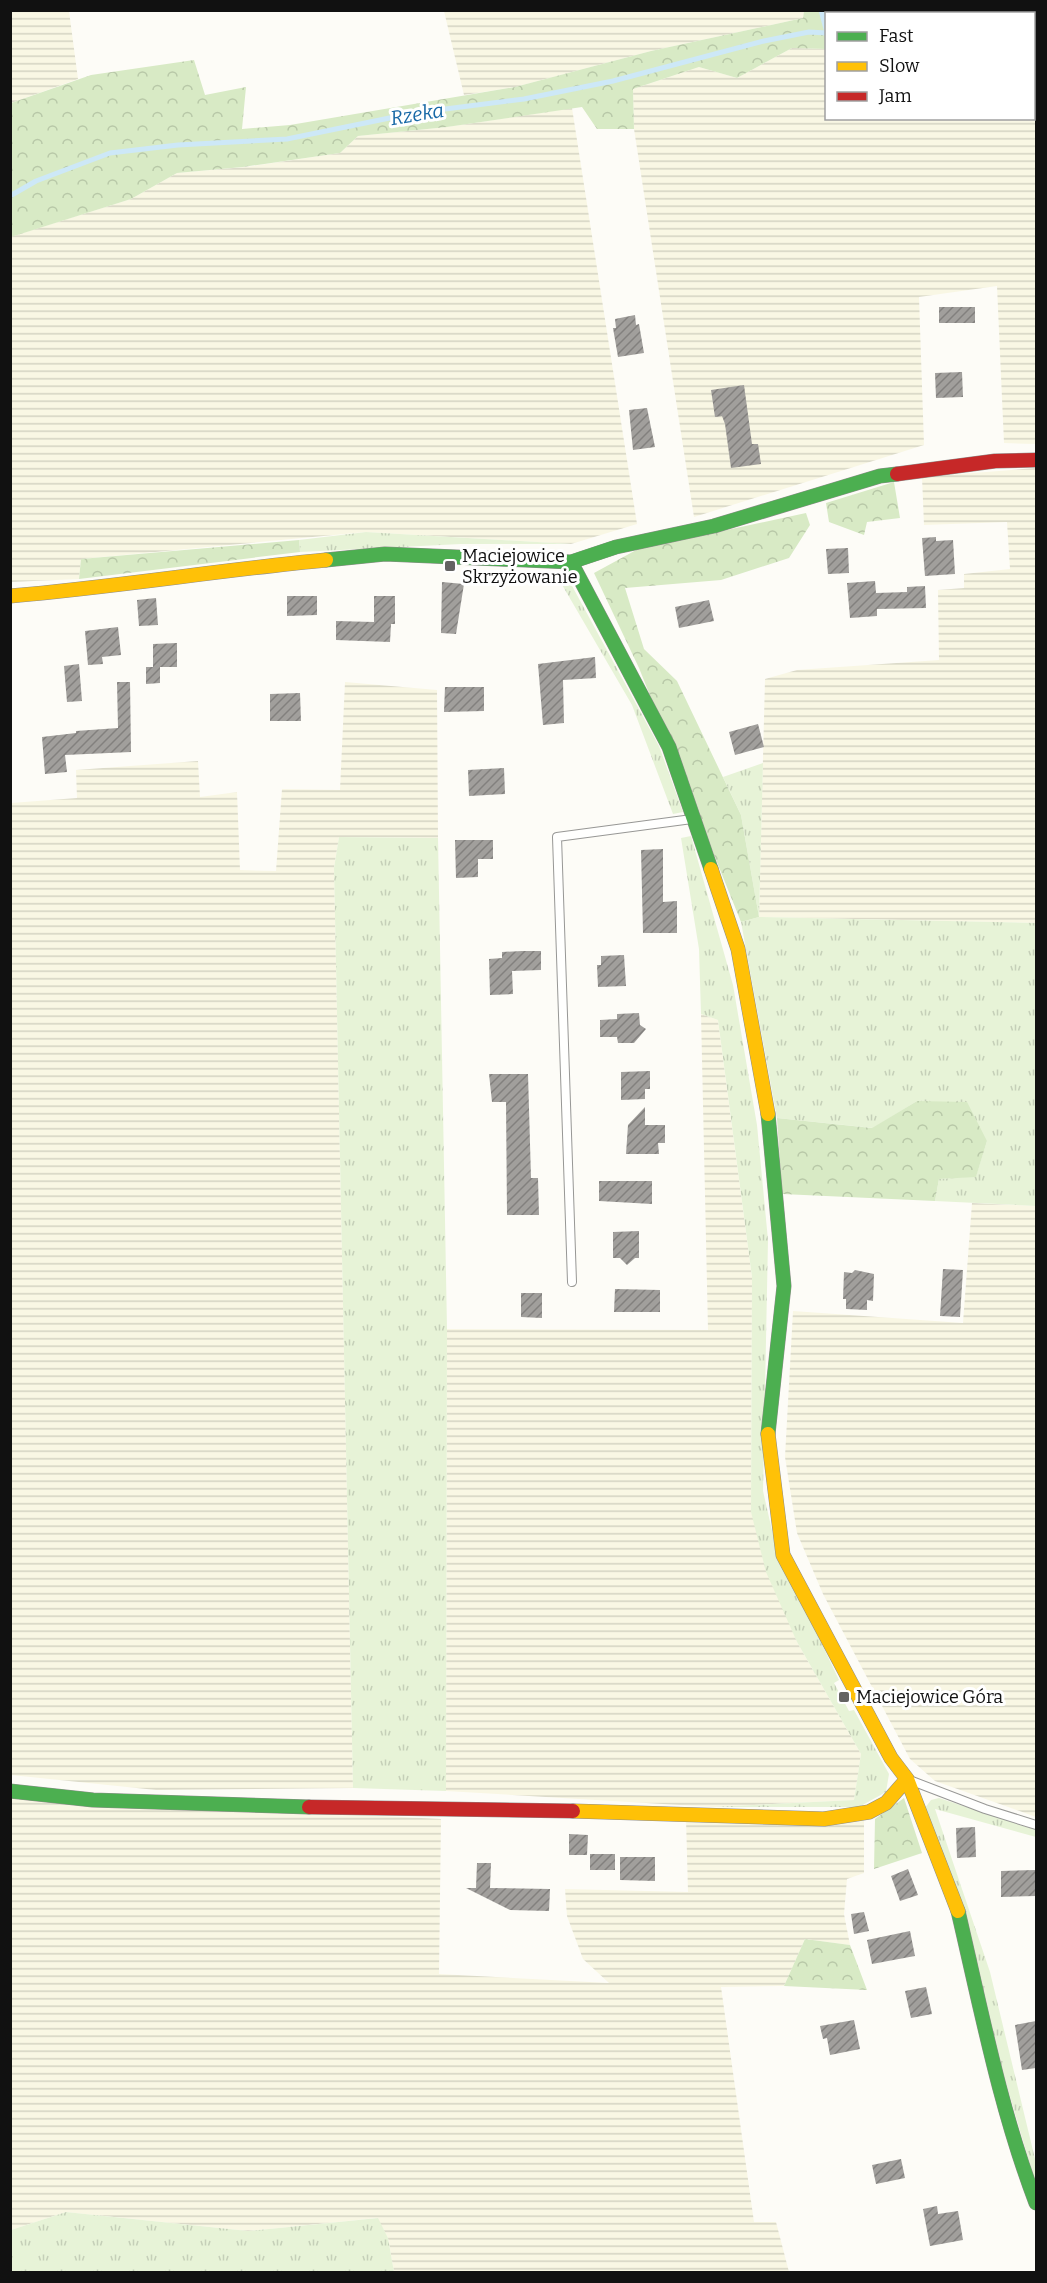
<svg xmlns="http://www.w3.org/2000/svg" width="1047" height="2283" font-family="Bitter,serif">
<defs>
<pattern id="farmland-rules" width="6" height="5" patternUnits="userSpaceOnUse" patternTransform="scale(1.5)"><rect width="6" height="5" fill="#f9f7e4"/><path d="M0 2.5h6" fill="none" stroke="#d4d3c3"/></pattern>
<pattern id="grass-tufts" width="24" height="20" patternUnits="userSpaceOnUse" patternTransform="scale(1.5)"><rect width="24" height="20" fill="#e7f3d7"/><path d="M3 7l-1-3M5 7V3M7 7l1-3M15 17l-1-3M17 17v-4M19 17l1-3" fill="none" stroke="#c5cfb8"/></pattern>
<pattern id="forest-crowns" width="20" height="18" patternUnits="userSpaceOnUse" patternTransform="scale(1.5)"><rect width="20" height="18" fill="#d8eac5"/><path d="M2 6a3 3 0 1 1 6 0M12 15a3 3 0 1 1 6 0" fill="none" stroke="#b8c8a8"/></pattern>
<pattern id="building-hatch" width="6" height="6" patternUnits="userSpaceOnUse" patternTransform="scale(1.5)"><rect width="6" height="6" fill="#a19f9c"/><path d="M-1 1l2-2M0 6l6-6M5 7l2-2" fill="none" stroke="#82807e"/></pattern>
</defs>
<rect width="100%" height="100%" fill="#fdfcf7"/>
<!-- farmland -->
<path fill="url(#farmland-rules)" d="M10,11h59l9,68 -67,24z
M444,11h360l-1,7 -152,33 -136,36 -51,8z
M843,11h193v21l-2,-18h-191z
M792,48l34,1v69h208v-46l2,2v370l-32,-1 -7,-157 -78,11 5,148 -230,72 -60,-388 -1,-40 66,-22 38,11z
M572,108l65,416 -66,20 -205,-12 -285,27 -2,20 -68,3 -1,-345 121,-38 46,-26 68,-6 95,-14 18,-17 89,-9z
M1036,468v455l-277,-6 6,-238 32,-9 142,-10 -1,-70 26,-2v-14l46,-5 -3,-47 -83,3 -2,-48z
M345,682l92,8 1,148 -99,-1 -5,31 19,920 -197,2 -145,-15v-972l66,-5 -1,-28 122,-9 2,36 37,-5 3,78 36,1 6,-82 58,1z
M701,1014l17,6 34,257 -1,235 46,130 64,112 -7,46 -141,7 -267,-16 1,-462 261,1z
M972,1203l64,3v611l-101,-36 -25,-22 -87,-165 -26,-61 -12,-76 8,-146 170,12z
M10,1797l431,22 -2,155 170,9 -26,-24 -16,-43 -2,-27 123,3 -2,-74 178,2v53l-17,6 -3,35 6,31 -45,-6 -21,47 -63,1 33,235h22l13,50h-395l-6,-34 -11,-20 -129,13 -182,-19 -55,18z"/>
<!-- grass -->
<path fill="url(#grass-tufts)" d="M366,532l205,12h-110l-161,8 -1,-12z
M561,583l10,1 88,162 24,66 -10,2 -41,-109z
M763,763l-4,154 277,6v283l-101,-5 4,-22 37,-3 11,-35 -70,-40 -44,27 -96,-10 -36,-196 18,-5 -18,-102 -18,-38z
M691,836l42,149 24,140 11,115 -5,251 13,57 63,132 -5,3 15,28 5,-1 35,64 -3,18 -27,15h-146l141,-7 7,-46 -64,-112 -31,-70 -15,-60 1,-235 -34,-257 -17,-6 -2,-65 -18,-111z
M339,837l99,1 9,491 -1,462 -93,-3 -19,-920z
M939,1798l97,32v7l-101,-28 55,163 46,191v22l-111,-377 6,-8z
M66,2212l182,19 130,-13 10,20 6,34h-383v-42z"/>
<!-- forest -->
<path fill="url(#forest-crowns)" d="M804,11h39v2l-17,1v35l-34,-1 -55,30 -38,-11 -66,22 1,40h-37l-15,-22 -135,20 -89,9 -18,17 -97,14 -66,6 -46,26 -120,38v-134l80,-28 103,-15 11,35 41,-8 -4,42 48,-4 225,-38 136,-36 152,-33z
M894,482l6,36 -33,4 -3,13 -35,-13 -3,-19z
M806,513l4,12 -21,33 -68,22 -96,8 19,61 33,32 64,134 18,102 -18,5 -102,-254 -45,-95 44,-24z
M299,540l1,12 -221,27 2,-20z
M917,1101l50,1 20,39 -11,36 -37,2 -4,22 -153,-7 -5,-76 95,10z
M904,1798l18,55 -48,16 1,-50z
M805,1939l45,6 17,45 -83,-4z"/>
<g fill="none" stroke-linecap="round" stroke-linejoin="round">
<!-- stream -->
<path stroke="#cde8f7" stroke-width="5" d="M821,10l5,19
M1034,56l2,1
M10,196l26,-15 74,-28 68,-8 109,-6 127,-26 110,-14 89,-18 151,-40 45,-9 17,1"/>
</g>
<!-- building -->
<path fill="url(#building-hatch)" d="M939,307h36v16h-36z
M635,315l1,10 3,-1 5,29 -26,4 -5,-29h3l-1,-9z
M962,372l1,25 -27,1 -1,-25z
M744,385l8,59h6l3,20 -30,4 -6,-44 -3,-8 -7,1 -4,-27z
M647,408l8,39 -22,3 -4,-40z
M936,537v4l17,-1 2,34 -30,2 -3,-38z
M848,548l1,25 -21,1 -2,-25z
M875,581l1,12 31,-1v-5l18,-1 1,22 -49,1v7l-27,2 -3,-35z
M442,582l22,2 -8,50 -15,-1z
M287,596h30v19l-30,1z
M374,596h21v28h-4l-1,18 -54,-2v-19l38,1z
M156,598l2,27 -19,1 -2,-26z
M709,600l5,21 -35,7 -4,-21z
M118,627l3,28 -19,2 1,7 -15,1 -3,-34z
M177,643v24h-17v16l-14,1v-17h12h-5v-23z
M595,657l1,21 -33,2 1,43 -21,2 -5,-61z
M79,664l3,37 -15,1 -3,-36z
M117,682h13l1,70 -66,3 2,17 -22,2 -3,-37 34,-4v-2l42,-3z
M445,687h39v24l-40,1z
M300,693l1,28h-31v-27z
M758,724l6,23 -29,8 -6,-23z
M504,768l1,26 -36,2 -1,-26z
M455,840h38v19h-15v18l-22,1z
M663,849v53l14,-1v32h-34l-2,-83z
M522,951h19v19l-29,1 1,23 -23,1 -1,-36 13,-1v-6z
M624,955l2,31 -28,1 -1,-22h4v-9z
M639,1013l1,12 6,4 -12,14h-16l-1,-6h-17v-17l17,-1v-5z
M650,1071v18h-5v10l-24,1v-28z
M489,1074h39l3,104h7l1,37h-32l-1,-113h-14z
M645,1107v18h20v18h-7l1,11h-33l2,-29z
M599,1181h53v23l-53,-3z
M639,1231v27h-4l-8,7 -7,-7h-7v-26z
M943,1269l20,1 -3,47 -20,-1z
M855,1270l19,4 -1,27 -6,-1v10l-21,-1v-10h-3l1,-27 8,1z
M615,1289l45,1v22h-46z
M521,1293h21v25l-21,-1z
M975,1827l1,30 -19,1 -1,-30z
M569,1834l19,1 -1,20h-18z
M590,1854h25v16h-25z
M620,1857h35v24l-35,-1z
M477,1863h14l-1,25 60,1 -1,22 -39,-1 -44,-22h10z
M908,1869l10,26 -18,6 -9,-25z
M1036,1870v26l-35,1v-26z
M864,1912l5,19 -15,3 -3,-20z
M910,1931l5,25 -43,8 -5,-24z
M926,1987l6,27 -21,4 -6,-27z
M854,2020l6,29 -30,6 -3,-17 -4,1 -3,-13z
M1036,2021v47l-14,2 -7,-45z
M901,2159l4,19 -29,6 -4,-19z
M937,2206l1,8 20,-3 5,29 -33,6 -7,-37z"/>
<g fill="none" stroke-linecap="round" stroke-linejoin="round">
<defs>
<path id="lane" d="M572,1282l-15,-445 135,-18
M912,1781l73,28 51,16"/>
<path id="fast" d="M326,560l59,-6 186,8 45,-15 98,-21 166,-50 17,-2
M571,562l98,185 42,122
M768,1114l16,172 -16,148
M10,1791l83,9 216,7
M958,1911c23,98 42,198 78,292"/>
<path id="slow" d="M10,596c106,-9 210,-26 316,-36
M711,869l27,80 30,165
M768,1434l15,121 108,203 16,21 51,132
M573,1811l251,8 45,-7 17,-9 21,-24"/>
<path id="jam" d="M897,474l98,-13 41,-1
M309,1807l264,4"/>
</defs>
<!-- lane casing -->
<use href="#lane" stroke="#979795" stroke-width="10"/>
<!-- fast casing -->
<use href="#fast" stroke="#8e8d8b" stroke-width="15"/>
<!-- slow casing -->
<use href="#slow" stroke="#8e8d8b" stroke-width="15"/>
<!-- jam casing -->
<use href="#jam" stroke="#8e8d8b" stroke-width="15"/>
<!-- lane -->
<use href="#lane" stroke="#fffffe" stroke-width="8"/>
<!-- fast -->
<use href="#fast" stroke="#4caf50" stroke-width="14"/>
<!-- slow -->
<use href="#slow" stroke="#ffc107" stroke-width="14"/>
<!-- jam -->
<use href="#jam" stroke="#c62828" stroke-width="14"/>
</g>
<!-- markers -->
<g fill="#646362" stroke="#fff" stroke-width="2">
<rect x="444" y="560" width="12" height="12" rx="3"/>
<rect x="838" y="1691" width="12" height="12" rx="3"/>
</g>
<g text-anchor="middle" stroke-width="6" stroke-linejoin="round" paint-order="stroke">
<!-- poi labels -->
<g font-size="18" fill="#111" stroke="#fff" text-anchor="start">
<text x="462" y="562">Maciejowice<tspan x="462" dy="21">Skrzyżowanie</tspan></text>
<text x="856" y="1703">Maciejowice Góra</text>
</g>
<!-- water labels -->
<g font-size="20" font-style="italic" fill="#1768a6" stroke="#fff">
<text transform="translate(417 114) rotate(-9)" y="7">Rzeka</text>
</g>
</g>
<!-- border -->
<rect width="1047" height="2283" fill="none" stroke="#111111" stroke-width="24"/>
<!-- legend -->
<rect x="825" y="12" width="210" height="108" fill="#ffffff" stroke="#a0a0a0" stroke-width="1.5"/>
<rect x="837" y="32" width="30" height="9" fill="#4caf50" stroke="#a0a0a0" stroke-width="1.5"/>
<text x="879" y="42" font-size="18" fill="#111111">Fast</text>
<rect x="837" y="62" width="30" height="9" fill="#ffc107" stroke="#a0a0a0" stroke-width="1.5"/>
<text x="879" y="72" font-size="18" fill="#111111">Slow</text>
<rect x="837" y="92" width="30" height="9" fill="#c62828" stroke="#a0a0a0" stroke-width="1.5"/>
<text x="879" y="102" font-size="18" fill="#111111">Jam</text>
</svg>
